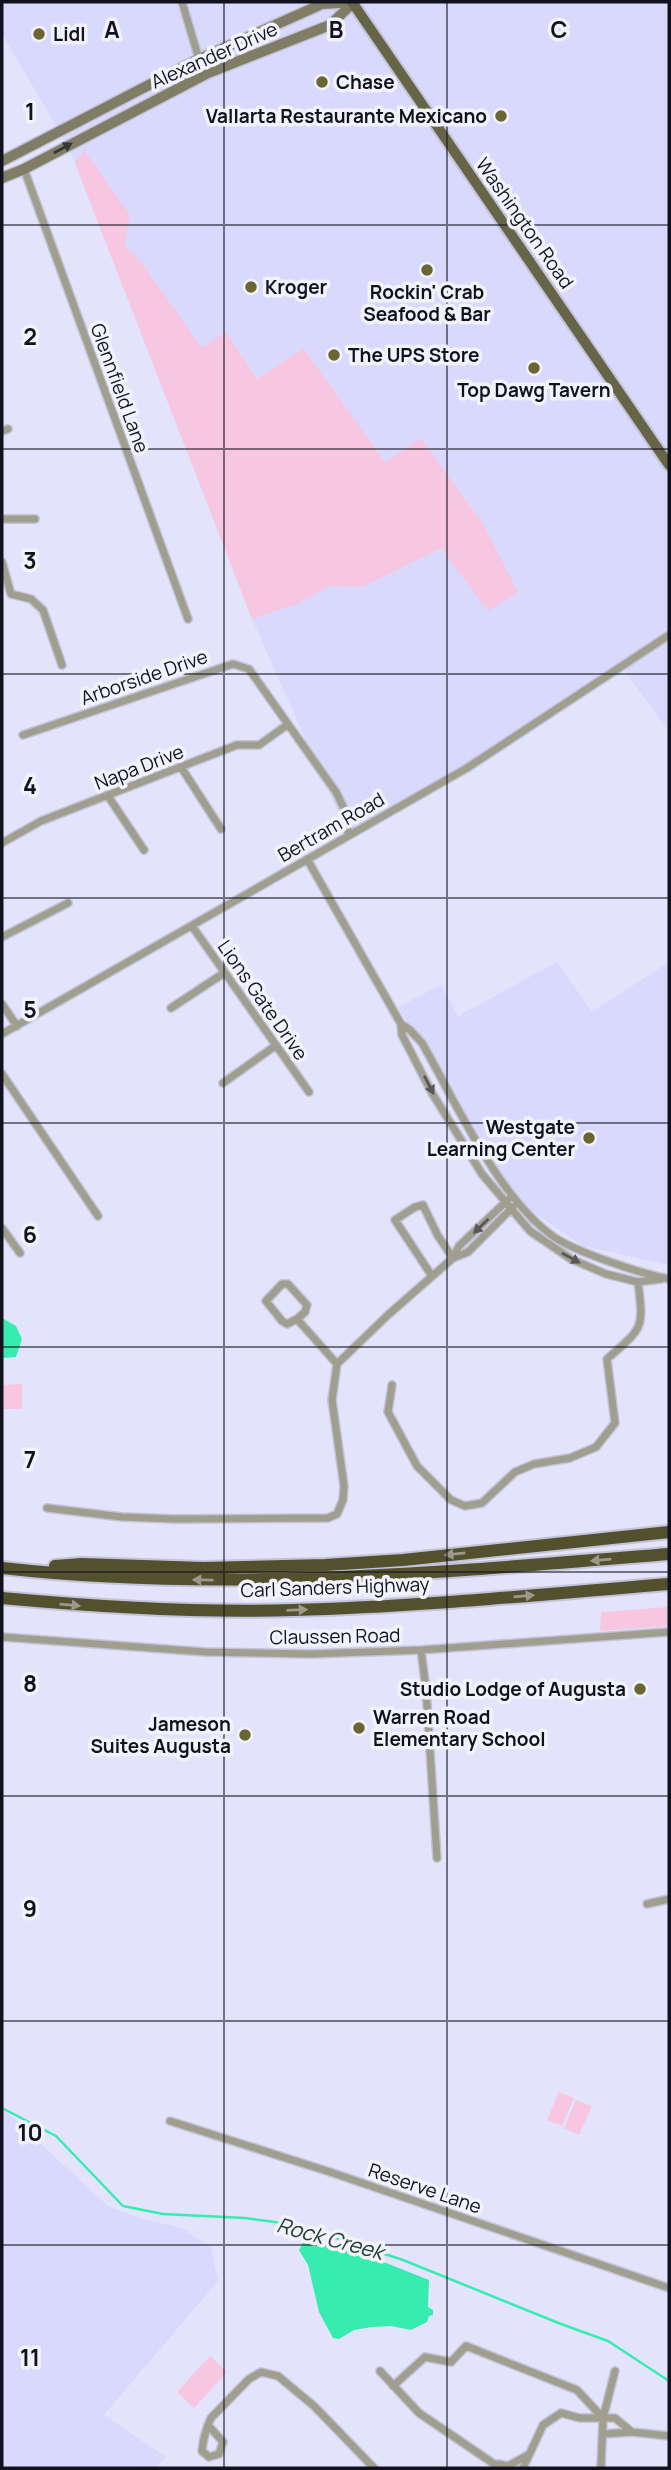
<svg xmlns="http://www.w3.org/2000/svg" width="671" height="2470" font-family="Manrope,sans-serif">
<rect width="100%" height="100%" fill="#e3e4fb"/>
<!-- built -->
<path fill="#d9d9fd" d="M2,2h667v730l-45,-62 -276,165 -96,-216 -184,-473 -66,-112z
M557,962l35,50 77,-50v303l-86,-19 -57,-39 -26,-34 -102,-166 43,-22 17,31z
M2,2108l106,98 31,12 43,10 29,19 7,34 -114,134 62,42 -11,11h-153z"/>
<!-- green -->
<path fill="#f7c7e1" d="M84,150l46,65 -6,30 17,17 61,86 24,-16 31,47 46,-31 82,114 36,-24 62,86 35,68 -30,19 -47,-63 -79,39 -32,-1 -34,18 -44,15 -177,-456z
M22,1384v25h-20v-24z
M669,1607v19l-69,5 1,-19z
M559,2092l15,6 -12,28 -15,-6z
M576,2100l16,6 -13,29 -15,-7z
M210,2356l17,16 -33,36 -17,-16z"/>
<!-- water -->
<path fill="#36edaf" d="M2,1318l14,8 6,13 -6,18 -14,1z
M310,2241l46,10 73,29 -1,27 5,3v5l-4,1 -2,6 -16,8 -20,-4 -19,1 -18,3 -15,9 -6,-1 -14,-26 -11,-47 -9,-15 4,-7z"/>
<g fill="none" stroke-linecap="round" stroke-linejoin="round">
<!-- stream -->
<path stroke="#36edaf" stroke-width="2.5" d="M2,2108l54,28 67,70 40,8 82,4 51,7 107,35 158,64 47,17 61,40"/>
<defs>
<path id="minor" d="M182,2l17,57
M24,169l164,450
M2,431l6,-2
M2,519h33
M2,562l9,32 20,5 12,11 19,55
M23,735l210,-71 16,5 87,123 12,25v18
M181,767l40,62
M108,796l36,54
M2,843l39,-22 196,-76h22l28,-20
M307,859l94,165 9,6 12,13c34,59 76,155 132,194 22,15 88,37 115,42
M192,926l117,166
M2,937l66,-34
M2,1004l15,22
M171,1008l53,-35
M401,1024l1,11 30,58 50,81 48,57 41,28 35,15 32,8 23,-3
M2,1034l465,-266 202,-133
M2,1074l96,142
M223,1083l52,-37
M2,1228l18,25
M453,1258l15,-6 45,-45
M432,1276l-37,-56 20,-13 8,-2 15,31 15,22
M297,1319l8,-7 2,-7 -19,-21h-6l-16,17 16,20 5,3 10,-5 40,45
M392,1385l-4,27 29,54 34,34 14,6 17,-3 33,-31 19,-8 36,-6 26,-11 19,-24 -8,-64c36,-32 37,-29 31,-77
M47,1508l75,9 53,2 153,-1 9,-4 6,-14 1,-14 -12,-86 5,-36 52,-50 64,-56 6,-12 53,-50
M2,1637l204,15 106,2 109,-4 248,-18
M421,1650l5,39 11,169
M647,1904l22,-5
M170,2121l163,52 336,115
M380,2371l39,42 81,55
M393,2386l32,-29 26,5 15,-16 111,44 26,28
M208,2425l15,17 -4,12 -10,3 -7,-6c1,-12 4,-22 9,-33l38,-39 12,-7 17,4 36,30 60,62
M603,2434l29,-2
M498,2464l10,2 20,-11
M523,2468l20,-43 18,-12 19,5h35l17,14 37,4
M601,2468l2,-50 12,-47"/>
<path id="secondary" d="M2,161l197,-102 123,-55 33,-2
M2,178l22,-9 184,-96 122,-48 23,-22"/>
<path id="primary" d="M352,2l317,463"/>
<path id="motorway" d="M55,1566l27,-2 121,4 122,-3 78,-5 266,-28
M2,1568c223,25 445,4 667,-14
M2,1598c97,9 194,15 291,12 126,-3 251,-16 376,-26"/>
</defs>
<!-- minor casing -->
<use href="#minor" stroke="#c2c2d8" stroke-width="10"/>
<!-- secondary casing -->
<use href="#secondary" stroke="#c2c2d8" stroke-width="13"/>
<!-- primary casing -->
<use href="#primary" stroke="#c2c2d8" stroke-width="14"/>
<!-- motorway casing -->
<use href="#motorway" stroke="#c2c2d8" stroke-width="16"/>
<!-- minor -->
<use href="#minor" stroke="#a09f8f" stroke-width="7"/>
<!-- secondary -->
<use href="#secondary" stroke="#7f7d65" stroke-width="10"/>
<!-- primary -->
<use href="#primary" stroke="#676548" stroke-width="10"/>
<!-- motorway -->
<use href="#motorway" stroke="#53502e" stroke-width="12"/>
</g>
<!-- one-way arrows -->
<defs><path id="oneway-solid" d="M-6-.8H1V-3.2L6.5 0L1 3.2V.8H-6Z" transform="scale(1.75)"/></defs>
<use fill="#383737" href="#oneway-solid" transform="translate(63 148) rotate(-28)"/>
<g fill="#595856">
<use href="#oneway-solid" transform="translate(429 1085) rotate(63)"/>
<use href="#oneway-solid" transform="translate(481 1226) rotate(136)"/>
<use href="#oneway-solid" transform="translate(571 1258) rotate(29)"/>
</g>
<g fill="#9b998a">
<use href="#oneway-solid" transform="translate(455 1554) rotate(174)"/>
<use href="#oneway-solid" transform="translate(601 1560) rotate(175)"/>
<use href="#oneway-solid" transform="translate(203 1580) rotate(-179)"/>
<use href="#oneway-solid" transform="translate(524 1596) rotate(-5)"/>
<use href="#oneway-solid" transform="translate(70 1605) rotate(5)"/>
<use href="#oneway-solid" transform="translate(297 1610) rotate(-2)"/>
</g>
<!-- grid -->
<path fill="none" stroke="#12121e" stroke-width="2" stroke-opacity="0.55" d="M224,2v2466M447,2v2466M2,225h667M2,449h667M2,674h667M2,898h667M2,1123h667M2,1347h667M2,1572h667M2,1796h667M2,2021h667M2,2245h667"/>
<!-- markers -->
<g fill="#6a6633" stroke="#f2f3fa" stroke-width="2.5">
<circle cx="39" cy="34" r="7"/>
<circle cx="322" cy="82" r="7"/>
<circle cx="501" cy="116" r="7"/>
<circle cx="427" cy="270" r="7"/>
<circle cx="251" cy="287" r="7"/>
<circle cx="334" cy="355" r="7"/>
<circle cx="534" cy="368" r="7"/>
<circle cx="589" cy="1138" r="7"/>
<circle cx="640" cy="1689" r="7"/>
<circle cx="359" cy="1728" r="7"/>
<circle cx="245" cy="1735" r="7"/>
</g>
<g text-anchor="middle" stroke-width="7" stroke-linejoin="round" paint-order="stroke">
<!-- poi labels -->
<g font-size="19" font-weight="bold" fill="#12121e" stroke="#f2f3fa" text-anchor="start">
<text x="53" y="41">Lidl</text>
<text x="336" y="89">Chase</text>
<text x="487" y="123" text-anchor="end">Vallarta Restaurante Mexicano</text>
<text x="265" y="294">Kroger</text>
<text x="427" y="299" text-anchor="middle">Rockin' Crab<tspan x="427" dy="22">Seafood &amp; Bar</tspan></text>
<text x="348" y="362">The UPS Store</text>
<text x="534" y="397" text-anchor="middle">Top Dawg Tavern</text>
<text x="575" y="1134" text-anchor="end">Westgate<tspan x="575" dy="22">Learning Center</tspan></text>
<text x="626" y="1696" text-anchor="end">Studio Lodge of Augusta</text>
<text x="373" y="1724">Warren Road<tspan x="373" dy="22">Elementary School</tspan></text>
<text x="231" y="1731" text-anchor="end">Jameson<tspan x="231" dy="22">Suites Augusta</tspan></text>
</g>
<!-- street labels -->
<g font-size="19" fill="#12121e" stroke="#f2f3fa">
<text transform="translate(214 55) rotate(-24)" y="7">Alexander Drive</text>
<text transform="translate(525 223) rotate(55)" y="7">Washington Road</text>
<text transform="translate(120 388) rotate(70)" y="7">Glennfield Lane</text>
<text transform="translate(144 677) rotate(-19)" y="7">Arborside Drive</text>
<text transform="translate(139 767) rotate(-21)" y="7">Napa Drive</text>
<text transform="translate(331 827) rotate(-30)" y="7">Bertram Road</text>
<text transform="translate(263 1000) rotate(55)" y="7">Lions Gate Drive</text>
<text transform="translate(335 1587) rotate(-2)" y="7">Carl Sanders Highway</text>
<text transform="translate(335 1636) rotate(-1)" y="7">Claussen Road</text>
<text transform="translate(425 2188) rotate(19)" y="7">Reserve Lane</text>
</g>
<!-- water labels -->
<g font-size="21" font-style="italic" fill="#243f33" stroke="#f2f3fa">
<text transform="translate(330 2239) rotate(15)" y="7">Rock Creek</text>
</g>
</g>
<g font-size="23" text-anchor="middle" font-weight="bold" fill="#12121e" stroke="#f2f3fa" stroke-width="7" stroke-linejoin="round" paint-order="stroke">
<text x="112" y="38">A</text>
<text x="336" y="38">B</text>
<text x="559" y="38">C</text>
<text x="30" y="120">1</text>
<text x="30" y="345">2</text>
<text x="30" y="569">3</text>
<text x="30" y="794">4</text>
<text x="30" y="1018">5</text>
<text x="30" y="1243">6</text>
<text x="30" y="1468">7</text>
<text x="30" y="1692">8</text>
<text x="30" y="1917">9</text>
<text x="30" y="2141">10</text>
<text x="30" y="2366">11</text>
</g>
<!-- border -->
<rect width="671" height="2470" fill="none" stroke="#12121e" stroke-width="7"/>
</svg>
